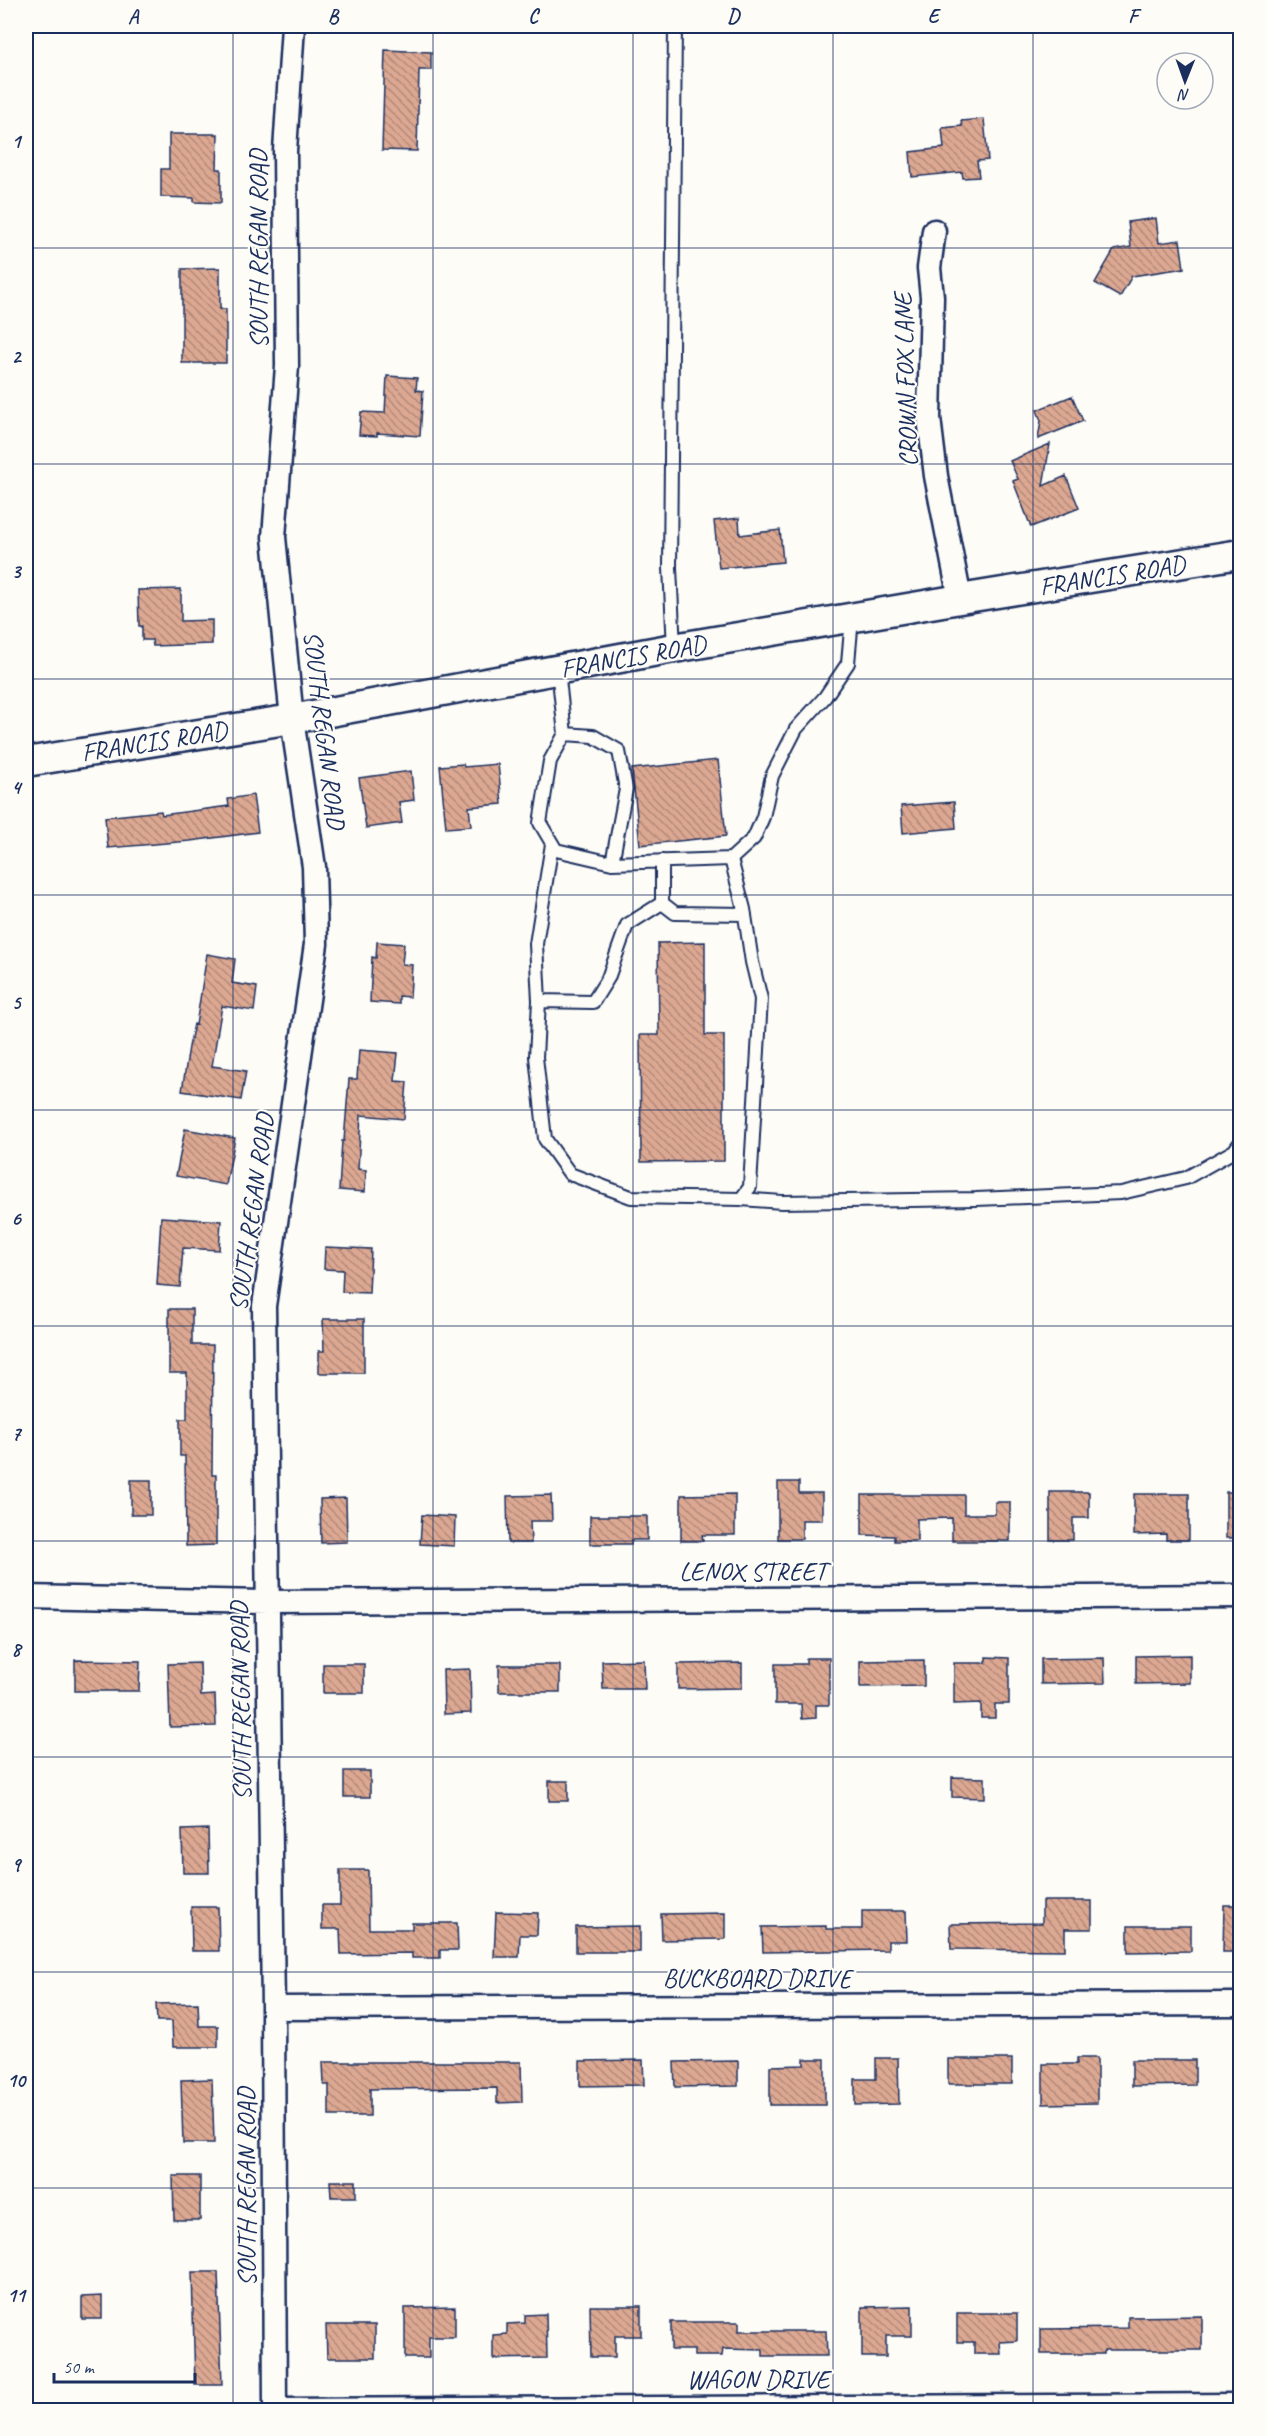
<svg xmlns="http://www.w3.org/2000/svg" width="1266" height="2436" font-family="Caveat,sans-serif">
<defs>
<pattern id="building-back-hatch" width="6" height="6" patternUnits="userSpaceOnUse" patternTransform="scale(1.5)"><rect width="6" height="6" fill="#dda892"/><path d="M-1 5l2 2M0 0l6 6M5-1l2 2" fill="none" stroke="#b2897a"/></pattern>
</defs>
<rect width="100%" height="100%" fill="#fdfcf7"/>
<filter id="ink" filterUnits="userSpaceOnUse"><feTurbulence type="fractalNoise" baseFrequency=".0167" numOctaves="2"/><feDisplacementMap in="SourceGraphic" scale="12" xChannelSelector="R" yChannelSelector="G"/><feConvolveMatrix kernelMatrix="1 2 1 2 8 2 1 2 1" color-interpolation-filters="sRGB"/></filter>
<g filter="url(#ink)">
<!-- building -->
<path fill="url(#building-back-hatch)" stroke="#1b2f5e" stroke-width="1.5" d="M385,50l46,2v18h-12l-2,81 -35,-1z
M984,119l4,41 -11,1 2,16 -16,1 -1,-6 -50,5 -2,-25 34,-4 -2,-20 20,-2 -1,-5z
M169,134h49l-1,35h4v34l-27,-1v-4l-33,-1v-28h8z
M1156,218l3,25 21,-3 4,28 -52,8 -12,21 -25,-14 19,-33 17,-3 -3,-25z
M220,268v41h6v54h-44v-94z
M387,376l30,2 -1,12 7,1 -3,45 -43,-3v3l-18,-1 2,-23 24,1z
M1072,396l11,25 -45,18 3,-18 -4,-11z
M1050,444l-7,42 23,-10 13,32 -48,19 -18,-46 5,-2 -8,-18z
M739,518l1,17 40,-5 3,32 -64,6 -5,-47z
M181,589v32l31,-1v24l-59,2 -1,-6h-10v-14h-3l-1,-36z
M718,760l8,76 -86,9 -8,-76z
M463,764l1,3 34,-3 4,40 -33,3 2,19 -25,2 -6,-62z
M411,771l3,29 -15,2 3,21 -36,5 -7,-50z
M253,795l5,37 -68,9 -82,7 -3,-31 56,-6 1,4 67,-9 -1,-7z
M954,802l2,26 -53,5 -2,-27z
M377,942l27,2 -2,20 10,1 -2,32 -11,-1v8l-29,-2 2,-45 4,1z
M705,942v93h19v126l-83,1 -1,-127h19l-1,-92z
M207,954l28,5 -3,24 25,4 -3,24 -32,-5 -10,60 34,5 -5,29 -59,-9 7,-44 5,-23 2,1z
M359,1050l39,3 -3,28 12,1 -3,37 -43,-4 -3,54 8,1 -1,22 -26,-2 3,-49h2l5,-62h8z
M185,1129l50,9 -9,47 -50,-9z
M161,1217l60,4 -2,29 -36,-2 -3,39 -23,-2z
M325,1247l46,2 -2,44 -27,-1 1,-22 -19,-1z
M169,1309h23v36h21l-1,130h4v70l-30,1 -1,-90h-5v-37h7v-46h-18z
M323,1319h41v54h-45v-22h5z
M131,1480h20v35h-20z
M778,1482h21v11h23v27h-20v19h-24z
M1050,1492h39v26h-16v22h-23z
M1226,1492h14v46h-14z
M735,1494v41h-33l1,6h-22v-46z
M1134,1494h55v46h-23v-6l-32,1z
M551,1495l1,26h-22l1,22h-23l-1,-47z
M862,1495h102v19h31v-12h15v39h-58v-23l-35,1v22h-23v-5l-32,-1z
M346,1498l1,44 -26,1 -1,-44z
M422,1515l33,2 -1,29 -34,-2z
M590,1516h57v24h-16v4h-41z
M1190,1655v28l-54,1v-28z
M986,1657l23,1v46h-14v14h-14v-15l-27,1v-41h32z
M806,1658h23v47h-13v13l-14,1 -1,-15h-26v-40h31z
M1104,1658l1,25 -64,1v-25z
M75,1660l65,1 -1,30h-64z
M644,1660l1,29h-42l-1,-28z
M924,1660v26l-64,1v-26z
M200,1663l1,33 14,-1 1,31 -46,1 -2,-63z
M742,1663v25l-64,1v-25z
M323,1664h41v29h-41z
M499,1665h61v27h-61z
M470,1669l1,44 -27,1 -1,-44z
M344,1771h26v26h-26z
M952,1777l33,1v20l-33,-1z
M549,1781h19v20h-19z
M208,1829l1,44h-26l-1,-43z
M340,1870h28l1,59h43v-6h45l1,27h-18v8h-28v-5l-71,1 -1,-25h-18v-24h18z
M1042,1901h50v28h-27v21l-114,-1 -1,-25 92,-1z
M1224,1905h16v47h-17z
M191,1907h27l1,44h-27z
M862,1911h44l1,30h-19v9l-125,2 -1,-25 64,-1v3h36z
M496,1912l42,1 -1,22h-17l-1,22h-25z
M725,1913v26l-63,1 -1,-26z
M640,1926v26h-64v-25z
M1128,1926h63v25l-63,1z
M198,2003l1,23h19v21h-45l-1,-26h-15l-1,-17z
M876,2058h22l1,46 -44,1v-26h21z
M1077,2058h20v45l-54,1v-40h34z
M804,2059h21v46h-55v-39l34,-1z
M948,2059h64v25h-64z
M643,2060l1,25 -64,1v-25z
M1132,2060h63v25l-63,1z
M738,2061v25l-63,1 -1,-25z
M323,2062h198l1,40 -25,1v-15l-127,1v27h-41v-31h-5z
M212,2079l2,64h-31l-2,-63z
M173,2176h27v44h-26z
M330,2181h26v16h-25z
M192,2272h26l4,113h-27z
M102,2296v23h-20v-22z
M590,2306h51v30h-26v21h-24z
M912,2306v30h-26v21h-24v-50z
M455,2307v30h-26v21h-24v-50z
M957,2313h60v28l-17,1 1,12h-27v-12h-17z
M546,2314l1,44 -54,1v-24l14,-1v-10l18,-1v-8z
M1202,2316v34h-98v4h-63v-25l87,-1v-11z
M671,2322h68v9h87l1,25h-64v-6l-40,-1 -1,7h-28v-6h-23z
M326,2325h49v33h-48z"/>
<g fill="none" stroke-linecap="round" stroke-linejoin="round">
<defs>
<path id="service" d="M674,648l-4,-80 5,-542
M558,670l7,64 -15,27 -10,62 16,27 56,13 119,-4 23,-21 9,-21 9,-41 24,-47 29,-32 23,-34 4,-45
M565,734l28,2 26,15 7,38 -14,74
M552,844l-16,100 3,57 -3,56 9,82 25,35 61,23 110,2 9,-12 11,-188 -9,-37 -8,-53 -13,-50
M662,861v42l13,10 70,1
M539,1001l54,1 15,-24 19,-53 35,-22
M741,1199l41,3 194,-3 145,-6 65,-15 48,-27 6,-8"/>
<path id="minor" d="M934,231l-5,37 3,29 -3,121 7,58 24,123
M26,1597l241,5 973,-6
M273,2008l967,-4
M275,2410l-2,-402 -9,-702 52,-362 -2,-77 -22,-148 -18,-182 13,-171 -2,-215 8,-125
M275,2410l965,-5"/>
<path id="tertiary" d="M26,762l266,-43 382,-71 286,-49 280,-45"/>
</defs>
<!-- service casing -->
<use href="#service" stroke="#1b2f5e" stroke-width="16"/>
<!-- minor casing -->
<use href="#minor" stroke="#1b2f5e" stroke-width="27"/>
<!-- tertiary casing -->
<use href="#tertiary" stroke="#1b2f5e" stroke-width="33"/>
<!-- service -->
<use href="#service" stroke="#fdfcf7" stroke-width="12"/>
<!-- minor -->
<use href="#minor" stroke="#fdfcf7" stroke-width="22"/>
<!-- tertiary -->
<use href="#tertiary" stroke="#fdfcf7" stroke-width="28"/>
</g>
</g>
<!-- grid -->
<path fill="none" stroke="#1b2f5e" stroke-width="1.5" stroke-opacity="0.55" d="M233,26v2384M433,26v2384M633,26v2384M833,26v2384M1033,26v2384M26,248h1214M26,464h1214M26,679h1214M26,895h1214M26,1110h1214M26,1326h1214M26,1541h1214M26,1757h1214M26,1972h1214M26,2188h1214"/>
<g text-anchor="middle" stroke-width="4.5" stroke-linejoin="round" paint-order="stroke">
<!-- street labels -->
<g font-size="26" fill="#1b2f5e" stroke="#fdfcf7">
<text transform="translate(258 249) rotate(-90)" y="9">SOUTH REGAN ROAD</text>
<text transform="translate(905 380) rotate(-92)" y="9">CROWN FOX LANE</text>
<text transform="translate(1112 575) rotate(-9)" y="9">FRANCIS ROAD</text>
<text transform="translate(633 656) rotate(-10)" y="9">FRANCIS ROAD</text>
<text transform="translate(325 730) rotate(83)" y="9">SOUTH REGAN ROAD</text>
<text transform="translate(154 741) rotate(-9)" y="9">FRANCIS ROAD</text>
<text transform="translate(251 1212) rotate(-82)" y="9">SOUTH REGAN ROAD</text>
<text x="753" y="1580">LENOX STREET</text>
<text transform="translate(240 1701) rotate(-91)" y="9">SOUTH REGAN ROAD</text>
<text x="757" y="1987">BUCKBOARD DRIVE</text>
<text transform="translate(246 2187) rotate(-90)" y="9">SOUTH REGAN ROAD</text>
<text x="758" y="2388">WAGON DRIVE</text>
</g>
</g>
<!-- margin -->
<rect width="1266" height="2436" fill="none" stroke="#fdfcf7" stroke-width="66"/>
<!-- north arrow -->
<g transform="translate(1185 81) rotate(181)"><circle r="28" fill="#fdfcf7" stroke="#a3aaba" stroke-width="1.5"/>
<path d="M0-4.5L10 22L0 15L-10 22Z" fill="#1b2f5e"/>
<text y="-9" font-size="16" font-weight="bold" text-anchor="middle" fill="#1b2f5e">N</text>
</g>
<!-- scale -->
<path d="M54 2373v9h141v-9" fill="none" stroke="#1b2f5e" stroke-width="3"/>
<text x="63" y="2373" font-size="18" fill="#1b2f5e" stroke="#fdfcf7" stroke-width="4.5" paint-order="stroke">50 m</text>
<rect x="33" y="33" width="1200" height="2370" fill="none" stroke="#1b2f5e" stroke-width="2"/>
<g font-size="20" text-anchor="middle" font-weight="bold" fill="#1b2f5e">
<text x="133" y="23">A</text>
<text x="333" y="23">B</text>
<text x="533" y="23">C</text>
<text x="733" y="23">D</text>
<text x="933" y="23">E</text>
<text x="1133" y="23">F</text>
<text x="16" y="148">1</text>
<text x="16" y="363">2</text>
<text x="16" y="578">3</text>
<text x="16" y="794">4</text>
<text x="16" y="1009">5</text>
<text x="16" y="1225">6</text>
<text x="16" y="1440">7</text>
<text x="16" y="1656">8</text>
<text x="16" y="1871">9</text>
<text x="16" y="2087">10</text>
<text x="16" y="2302">11</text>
</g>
</svg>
